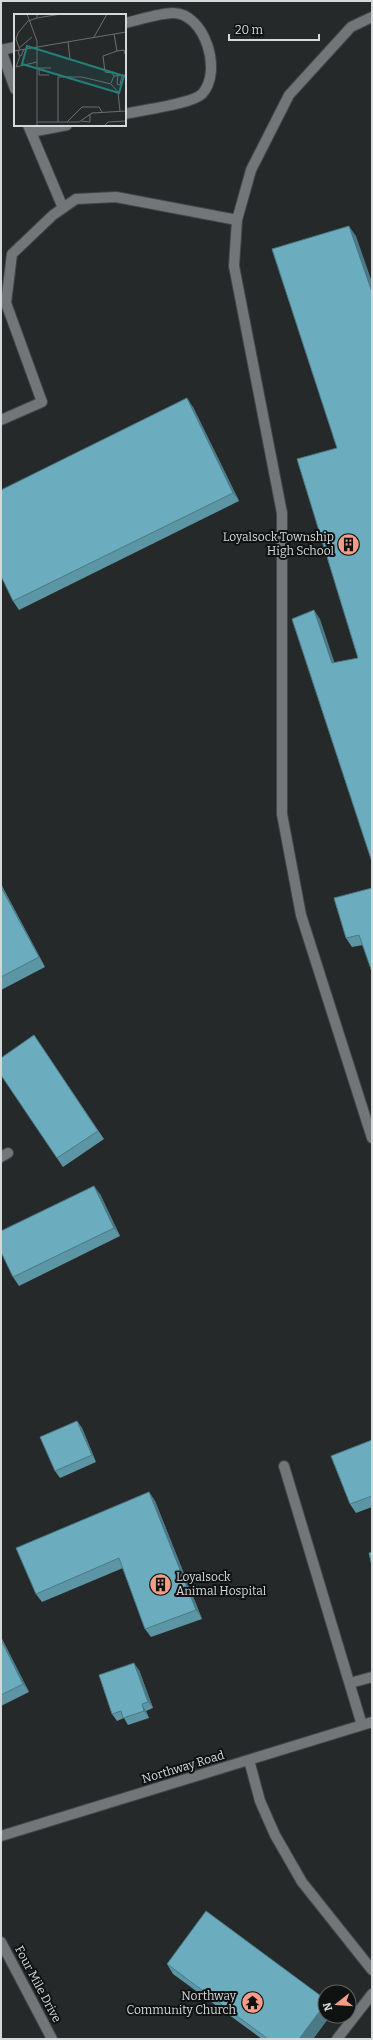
<svg xmlns="http://www.w3.org/2000/svg" width="373" height="2040" font-family="Bitter,serif">
<rect width="100%" height="100%" fill="#25292a"/>
<g fill="none" stroke-linecap="round" stroke-linejoin="round">
<defs>
<path id="minor" d="M372,17l-21,10 -62,68 -38,75 -14,50 -3,46 48,247v301l19,101 71,223
M125,23c14,-3 35,-10 48,-10 32,0 50,59 29,81 -10,10 -61,16 -77,20
M1,50l14,39
M1,50l14,-3
M28,125l35,83
M31,132l36,-7
M1,420l41,-18 -36,-99 6,-49 41,-39 23,-16 40,-2 121,23
M1,1157l7,-4
M284,1466l78,259
M350,1683l22,-6
M249,1760l11,41 15,34 27,47 70,88
M1,1836l371,-114
M1,1942l51,97
M337,2039l35,-45"/>
</defs>
<!-- minor casing -->
<use href="#minor" stroke="#424647" stroke-width="12"/>
<!-- minor -->
<use href="#minor" stroke="#727678" stroke-width="10"/>
</g>
<!-- wall -->
<path fill="#5c95a4" d="M193,407l46,94 -220,109 -6,-9z
M1,884l44,83 -44,23z
M372,888l-9,57 -11,2 -6,-9z
M40,1044l64,95 -41,28 -62,-92z
M100,1194l20,42 -101,50 -6,-9z
M77,1421l5,7 14,34 -36,16 -5,-7z
M372,1440v67l-16,6 -6,-9z
M149,1492l6,9 47,118 -51,18 -6,-8 -22,-61 -81,34 -6,-8z
M1,1637l28,55 -28,14z
M139,1670l14,38 -7,3 3,7 -21,7 -4,-7 -7,3 -5,-7z
M167,1964l163,52 -17,23h-51l-89,-65z"/>
<!-- shaded-wall -->
<path fill="#4b7986" d="M349,226l7,10 16,46v10z
M187,398l6,9 46,94 -6,-8z
M314,610l6,9 18,54 -6,-10z
M1,884l44,83 -6,-10 -38,-70z
M94,1186l6,8 20,42 -6,-8z
M77,1421l5,7 14,34 -4,-7z
M149,1492l6,9 47,118 -6,-9z
M1,1637l28,55 -6,-8 -22,-44z
M134,1663l5,7 14,38 -5,-6z
M142,1704l4,7 3,7 -5,-7z
M325,2004v12h5l-17,23h-14z"/>
<!-- building -->
<path fill="#6badbf" stroke="#4b7986" d="M349,226l23,66v570l-80,-243 22,-9 18,53 26,-5 -61,-199 40,-11 -65,-199z
M187,398l46,95 -220,108 -12,-25v-86z
M1,887l38,70 -38,20z
M372,888v84l-13,-37 -13,3 -12,-40z
M34,1035l64,96 -41,27 -56,-83v-17z
M94,1186l20,42 -101,49 -12,-25v-21z
M77,1421l15,34 -37,16 -15,-34z
M372,1440v56l-22,8 -19,-48z
M149,1492l47,118 -51,19 -26,-71 -83,36 -20,-46z
M372,1552v14l-3,-13z
M1,1640l22,44 -22,11z
M134,1663l14,39 -6,2 2,7 -21,7 -2,-7 -9,3 -13,-39z
M206,1911l119,88v5l-26,35h-31l-101,-75z"/>
<!-- icons -->
<defs>
<symbol id="building-disc" viewBox="-11 -11 22 22"><circle r="9.5" fill="#f49e87" stroke="#101212"/><path d="M-4-6H4V6H1V3H-1V6H-4ZM-2.5-4.3h1.7v1.8h-1.7ZM.8-4.3h1.7v1.8H.8ZM-2.5-1h1.7V.8h-1.7ZM.8-1h1.7V.8H.8Z" fill="#111"/></symbol>
<symbol id="temple-disc" viewBox="-11 -11 22 22"><circle r="9.5" fill="#f49e87" stroke="#101212"/><path d="M0-6L5-2H3V0L6.5 2.5H4V6H1.5V3h-3V6H-4V2.5H-6.5L-3 0V-2H-5Z" fill="#111"/></symbol>
</defs>
<g fill-rule="evenodd">
<use href="#building-disc" x="336" y="532" width="25" height="25"/>
<use href="#building-disc" x="148" y="1572" width="25" height="25"/>
<use href="#temple-disc" x="240" y="1990" width="25" height="25"/>
</g>
<g text-anchor="middle" stroke-width="4" stroke-linejoin="round" paint-order="stroke">
<!-- poi labels -->
<g font-size="12" fill="#d6d9da" stroke="#101212" text-anchor="end">
<text x="334" y="541">Loyalsock Township<tspan x="334" dy="14">High School</tspan></text>
<text x="176" y="1581" text-anchor="start">Loyalsock<tspan x="176" dy="14">Animal Hospital</tspan></text>
<text x="236" y="2000">Northway<tspan x="236" dy="14">Community Church</tspan></text>
</g>
<!-- street labels -->
<g font-size="12" fill="#d6d9da" stroke="#101212">
<text transform="translate(183 1767) rotate(-17)" y="4">Northway Road</text>
<text transform="translate(38 1984) rotate(62)" y="4">Four Mile Drive</text>
</g>
</g>
<!-- overview -->
<g transform="translate(14 14)">
<rect width="112" height="112" fill="#25292a"/>
<path fill="none" stroke="#6c6f70" stroke-width="1" d="M13,0l10,27v85M23,0v4l24,-4M80,23l13,-23M54,28l2,17M5,34l13,-11M4,36l1,5 2,1 3,-7M6,36l-4,-11 2,-6 10,-12 9,-3M0,37l112,-19M103,37l7,-1 2,7M6,42l-4,11 21,-5M24,54h13M25,54v7h10M104,61l-1,9 3,1 2,-10M100,62l12,-1M97,69l3,-7 -2,-3 -7,-1 -2,-16 14,-5 -3,-17M67,107l9,1v-8M23,108h42l13,-9 34,-2M44,108v-45h24l29,7 7,8 2,19M53,108l15,-15h17l3,5M90,112l4,-4 18,-1"/>
<path fill="#238079" fill-opacity="0.15" stroke="#238079" stroke-width="2" d="M13,32l97,30 -5,17 -97,-29z"/>
<rect width="112" height="112" fill="none" stroke="#d6d9da" stroke-width="2"/>
</g>
<!-- border -->
<rect width="373" height="2040" fill="none" stroke="#d6d9da" stroke-width="4"/>
<!-- north arrow -->
<g transform="translate(337 2004) rotate(253)"><circle r="19" fill="#101212" stroke="#5f6262"/>
<path d="M0-3L7 15L0 10L-7 15Z" fill="#f49e87"/>
<text y="-6" font-size="11" font-weight="bold" text-anchor="middle" fill="#d6d9da">N</text>
</g>
<!-- scale -->
<path d="M229 34v6h90v-6" fill="none" stroke="#d6d9da" stroke-width="2"/>
<text x="235" y="34" font-size="12" fill="#d6d9da" stroke="#101212" stroke-width="3" paint-order="stroke">20 m</text>
</svg>
